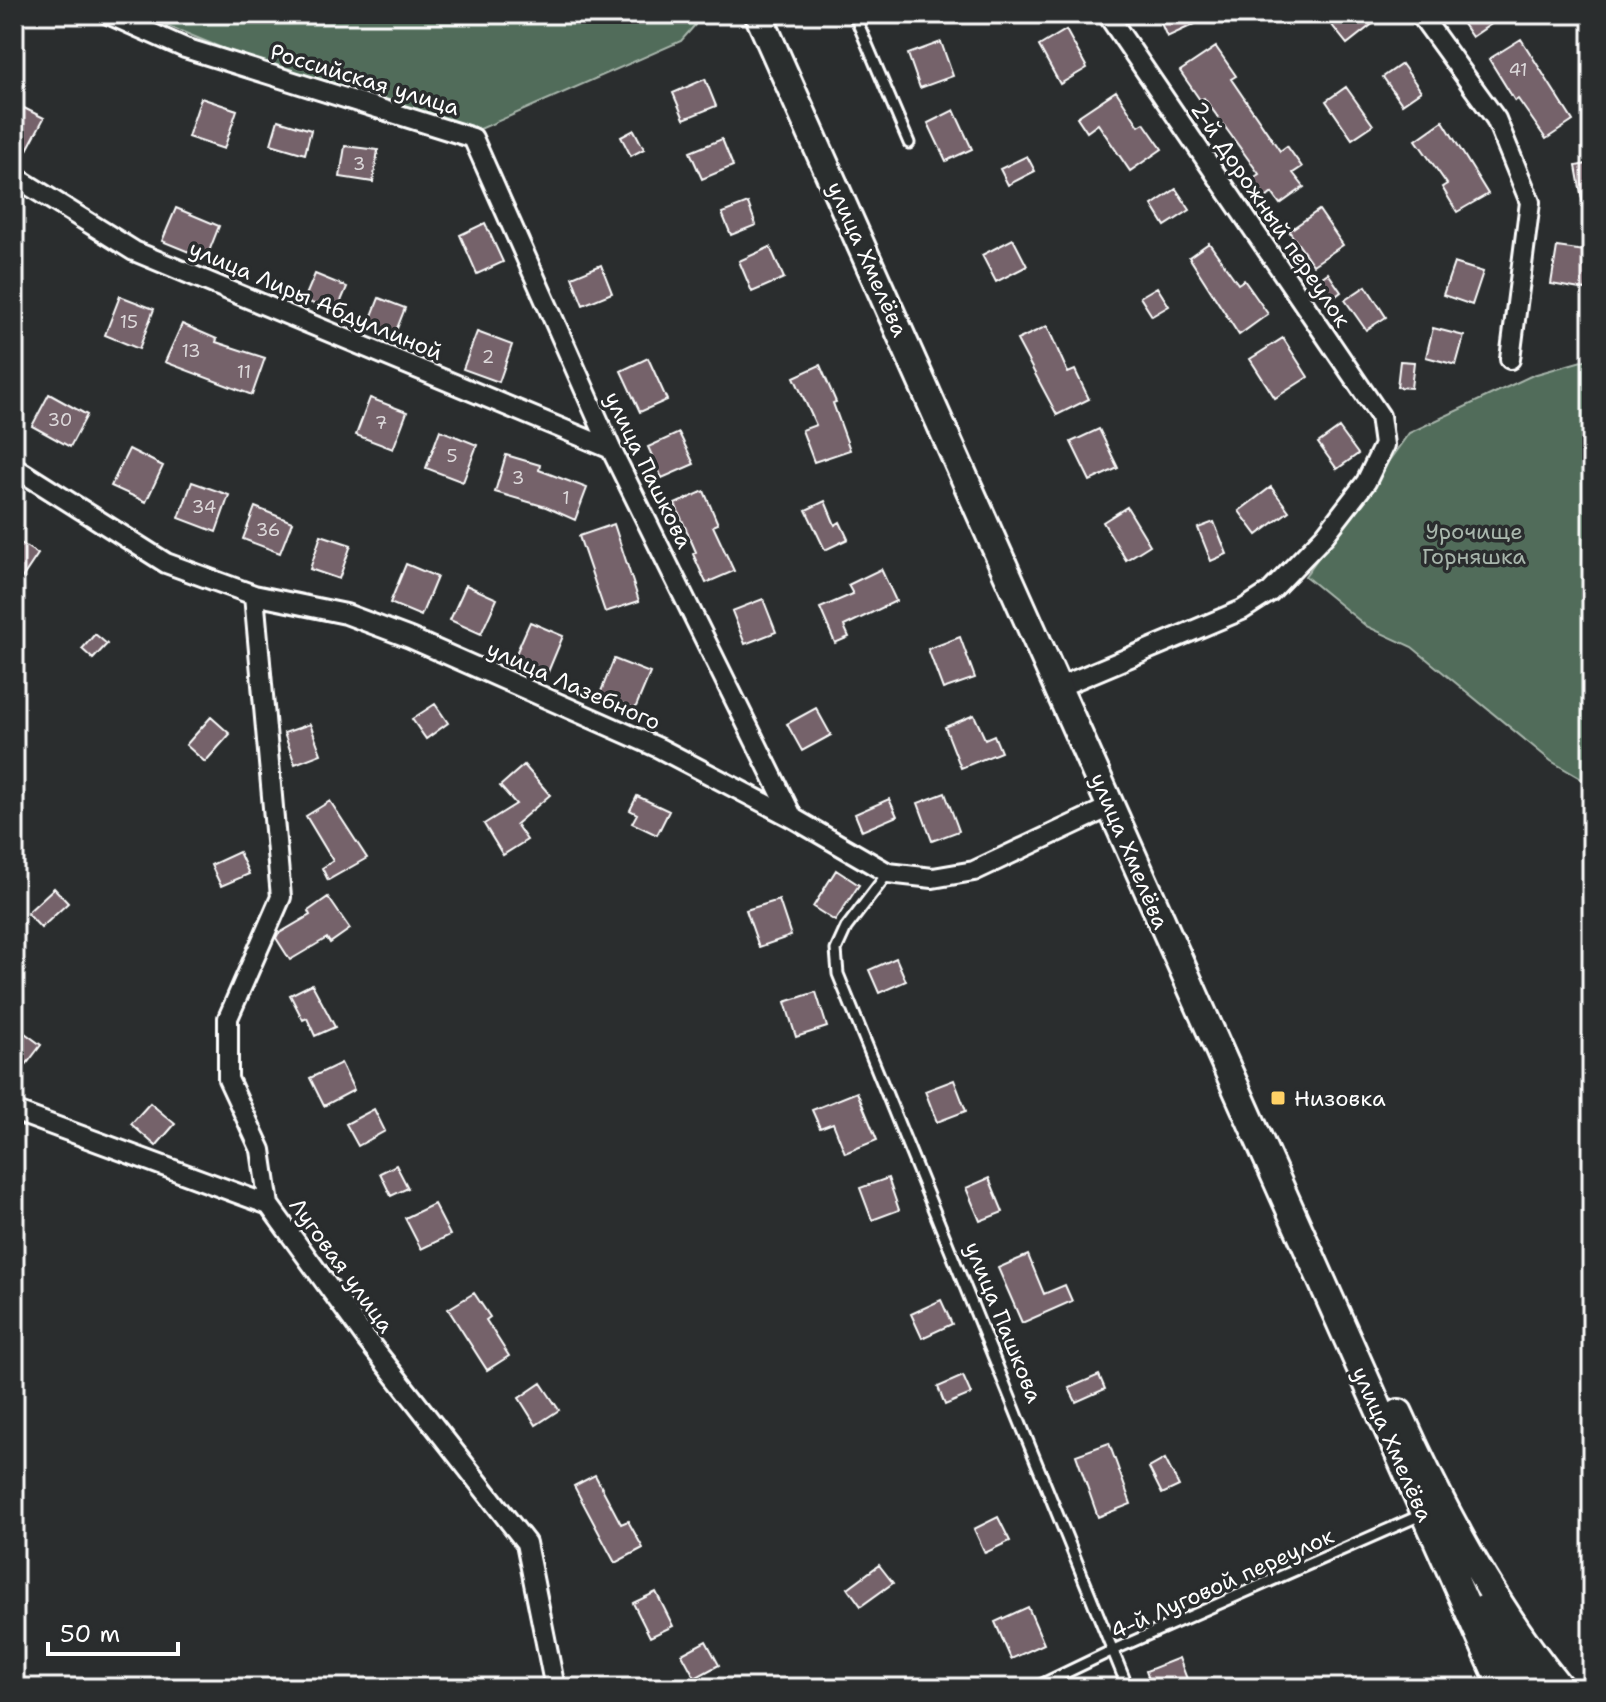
<svg xmlns="http://www.w3.org/2000/svg" width="1606" height="1702" font-family="'Shantell Sans',sans-serif">
<rect width="100%" height="100%" fill="#2a2d2e"/>
<filter id="ink" filterUnits="userSpaceOnUse"><feTurbulence type="fractalNoise" baseFrequency=".0125" numOctaves="2"/><feDisplacementMap in="SourceGraphic" scale="16" xChannelSelector="R" yChannelSelector="G"/><feConvolveMatrix kernelMatrix="1 2 1 2 8 2 1 2 1" color-interpolation-filters="sRGB"/></filter>
<g filter="url(#ink)">
<!-- green -->
<path fill="#516c5a" stroke="#a8b6ac" stroke-width="2" d="M139,14h556v11l-14,16 -203,89 -222,-68z
M1592,358v427l-41,-24 -139,-114 -46,-21 -61,-50 104,-143 124,-58z"/>
<!-- building -->
<path fill="#74626a" stroke="#fff" stroke-width="2" d="M1157,14h33l5,10 -28,13z
M1345,14h24l6,8 -28,22 -16,-20z
M1456,14h50l-34,23z
M1066,30l21,38 -27,16 -21,-38z
M1521,39l52,82 -27,18 -28,-40 -3,2 -26,-42z
M941,42l12,34 -33,12 -12,-34z
M1216,47l20,29 -5,3 49,72 7,-5 15,21 -9,6 11,14 -24,17 -8,-11 -6,5 -14,-19 7,-5 -55,-76 -4,2 -20,-29z
M1402,64l19,27 -19,13 -19,-27z
M705,79l11,27 -32,13 -11,-26z
M1346,87l27,38 -21,14 -26,-38z
M1116,91l23,35 5,-3 18,26 -32,22 -32,-47 -11,8 -10,-15z
M201,98l36,12 -13,39 -36,-12z
M14,103l30,15 -25,47 -5,-1z
M954,110l18,39 -26,12 -18,-38z
M278,120l33,10 -6,24 -34,-10z
M1443,121l45,73 -31,18 -15,-25 5,-3 -31,-44z
M634,130l10,19 -13,7 -10,-19z
M722,139l11,27 -31,13 -12,-27z
M345,146l33,4 -5,32 -33,-5z
M1027,156l8,15 -27,14 -8,-16z
M1592,163v53h-7l-9,-50z
M1176,189l14,21 -25,16 -13,-21z
M748,203l8,22 -25,10 -9,-22z
M176,208l43,18 -13,33 -44,-18z
M1319,210l24,35 -30,20 -24,-34z
M485,223l18,39 -26,12 -17,-39z
M1013,239l14,27 -31,16 -14,-27z
M1209,243l29,41 6,-4 24,34 -29,21 -50,-78z
M770,247l14,31 -32,14 -13,-31z
M1557,247l35,5 -6,38 -35,-6z
M1454,263l29,9 -11,33 -29,-10z
M601,265l11,28 -29,12 -11,-28z
M1328,273l13,19 -12,9 -14,-19z
M315,274l32,13 -11,26 -32,-13z
M1366,286l20,31 -20,13 -21,-30z
M1157,287l12,19 -17,10 -12,-19z
M120,296l34,13 -15,40 -34,-14z
M379,298l26,10 -11,28 -26,-10z
M182,324l35,15 -1,3 49,16 -13,37 -87,-33z
M1047,326l21,47 7,-3 14,29 -32,16 -40,-75z
M1433,328l31,8 -8,29 -30,-8z
M477,332l35,13 -13,37 -36,-13z
M1283,338l25,39 -33,21 -25,-39z
M648,358l19,42 -27,12 -19,-41z
M1400,361l14,1 -3,26 -14,-1z
M820,365l16,37 -3,1 17,47 -36,12 -12,-32 14,-5 -22,-48z
M49,394l38,21 -17,32 -38,-21z
M370,398l37,14 -14,37 -37,-14z
M1339,428l19,26 -21,15 -19,-26z
M1099,429l19,39 -28,13 -19,-39z
M440,430l37,15 -14,37 -37,-14z
M679,433l15,31 -32,14 -14,-31z
M129,449l34,17 -17,36 -35,-16z
M506,455l34,10 -1,5 48,18 -12,32 -29,-13 -51,-15z
M192,482l37,13 -13,37 -37,-14z
M1271,487l18,24 -32,24 -18,-24z
M704,491l14,33 -5,2 21,45 -28,12 -13,-29 3,-2 -21,-48z
M825,501l10,24 5,-3 8,17 -23,11 -19,-40z
M255,507l37,15 -12,31 -37,-14z
M1127,507l23,38 -24,15 -23,-38z
M1214,522l13,32 -16,7 -13,-33z
M614,524l25,77 -34,11 -26,-76z
M321,535l30,10 -12,34 -29,-10z
M19,542l19,12 -24,36v-40z
M406,564l31,13 -16,39 -31,-13z
M881,569l15,32 -52,25 5,11 -14,6 -15,-35 33,-14 -5,-9z
M466,585l31,14 -16,35 -31,-14z
M763,599l13,33 -31,12 -13,-33z
M530,622l33,14 -15,36 -34,-14z
M95,634l12,10 -14,15 -11,-10z
M960,637l15,41 -32,11 -15,-40z
M614,659l36,14 -15,36 -35,-15z
M435,704l13,19 -22,16 -14,-20z
M816,708l15,27 -29,16 -15,-27z
M974,715l11,24 9,-4 7,17 -40,16 -16,-41z
M211,717l19,17 -25,28 -19,-17z
M310,724l11,30 -26,10 -11,-31z
M524,765l26,30 -34,29 11,16 -24,15 -19,-31 32,-20 -16,-18z
M945,793l14,38 -27,10 -14,-38z
M637,796l32,15 -12,24 -25,-12 5,-9 -7,-4z
M889,799l8,17 -35,15 -7,-17z
M330,801l37,57 -39,22 -6,-12 11,-7 -27,-45z
M239,852l10,22 -28,12 -10,-21z
M836,870l23,15 -24,36 -22,-14z
M54,888l14,15 -27,25 -14,-15z
M328,897l22,32 -20,14 -3,-5 -37,22 -14,-22 2,-4 32,-19 -2,-4z
M779,900l12,36 -32,11 -13,-37z
M896,958l10,23 -27,12 -10,-23z
M312,984l23,43 -20,9 -8,-18 -4,2 -13,-25z
M816,992l11,35 -31,10 -11,-35z
M14,1025l27,20 -19,25 -8,-6z
M341,1063l13,27 -30,16 -14,-28z
M954,1080l12,31 -29,11 -12,-31z
M857,1092l20,48 -32,13 -12,-30 -13,5 -8,-18z
M150,1103l25,21 -19,22 -25,-22z
M374,1109l11,22 -27,15 -12,-22z
M396,1165l12,23 -17,8 -11,-23z
M888,1178l11,32 -27,10 -12,-32z
M989,1178l14,34 -23,9 -14,-33z
M434,1204l16,31 -29,14 -16,-31z
M1028,1255l16,39 21,-9 7,16 -50,22 -24,-55z
M474,1293l16,24 -4,3 23,36 -22,14 -39,-61z
M941,1300l11,24 -30,14 -11,-24z
M1099,1375l6,14 -29,13 -7,-14z
M963,1376l8,18 -26,11 -7,-18z
M541,1383l18,27 -23,15 -17,-27z
M1109,1443l22,61 -33,13 -22,-62z
M1165,1459l14,27 -17,8 -13,-26z
M595,1475l26,49 7,-3 15,27 -28,15 -41,-77z
M998,1517l12,24 -25,12 -11,-24z
M879,1565l14,18 -32,23 -13,-18z
M656,1592l17,34 -23,11 -17,-34z
M1028,1607l16,37 -33,15 -16,-37z
M706,1641l13,24 -24,13 -13,-24z
M1179,1658l8,21 -21,9h-14l-6,-17z"/>
<g fill="none" stroke-linecap="round" stroke-linejoin="round">
<defs>
<path id="service" d="M854,14l55,129
M888,873l-42,55 -10,22 2,24 290,714
M1034,1688l77,-37 310,-136"/>
<path id="minor" d="M108,14l77,34 288,90 138,311 182,369
M1420,14l76,105 34,83 -20,157
M14,176l120,75 477,198
M14,467l152,96 88,32 92,19 64,24 249,110 134,70 95,55 45,5 41,-7 138,-65
M254,595l27,302 -53,121v61l33,71 8,55 98,135 159,203 29,145
M1059,687l183,-77 28,-18 55,-57 41,-53 18,-37 -4,-29 -273,-402
M14,1111l255,94"/>
<path id="secondary" d="M758,14c251,557 493,1118 745,1674
M1399,1413c43,96 94,193 161,275
M1483,1609l48,79"/>
</defs>
<!-- service casing -->
<use href="#service" stroke="#fff" stroke-width="15"/>
<!-- minor casing -->
<use href="#minor" stroke="#fff" stroke-width="24"/>
<!-- secondary casing -->
<use href="#secondary" stroke="#fff" stroke-width="32"/>
<!-- service -->
<use href="#service" stroke="#2a2d2e" stroke-width="9"/>
<!-- minor -->
<use href="#minor" stroke="#2a2d2e" stroke-width="18"/>
<!-- secondary -->
<use href="#secondary" stroke="#2a2d2e" stroke-width="26"/>
</g>
</g>
<!-- markers -->
<rect fill="#ffd166" stroke="#2a2d2e" stroke-width="3" x="1270" y="1090" width="16" height="16" rx="4"/>
<g text-anchor="middle" stroke-width="7" stroke-linejoin="round" paint-order="stroke">
<!-- number labels -->
<g font-size="18" fill="#dcd8da">
<text x="1518" y="76">41</text>
<text x="359" y="170">3</text>
<text x="129" y="328">15</text>
<text x="191" y="357">13</text>
<text x="488" y="363">2</text>
<text x="244" y="378">11</text>
<text x="60" y="426">30</text>
<text x="381" y="429">7</text>
<text x="452" y="462">5</text>
<text x="518" y="484">3</text>
<text x="566" y="504">1</text>
<text x="204" y="513">34</text>
<text x="268" y="536">36</text>
</g>
<!-- street labels -->
<g font-size="22" fill="#fff" stroke="#2a2d2e">
<text transform="translate(365 79) rotate(17)" y="8">Российская улица</text>
<text transform="translate(1271 214) rotate(56)" y="8">2-й Дорожный переулок</text>
<text transform="translate(868 259) rotate(66)" y="8">улица Хмелёва</text>
<text transform="translate(316 300) rotate(23)" y="8">улица Лиры Абдуллиной</text>
<text transform="translate(649 470) rotate(64)" y="8">улица Пашкова</text>
<text transform="translate(574 685) rotate(24)" y="8">улица Лазебного</text>
<text transform="translate(1130 851) rotate(67)" y="8">улица Хмелёва</text>
<text transform="translate(342 1265) rotate(54)" y="8">Луговая улица</text>
<text transform="translate(1004 1322) rotate(68)" y="8">улица Пашкова</text>
<text transform="translate(1393 1444) rotate(66)" y="8">улица Хмелёва</text>
<text transform="translate(1222 1583) rotate(-24)" y="8">4-й Луговой переулок</text>
</g>
<!-- park labels -->
<g font-size="22" fill="#a8b6ac" stroke="#2a2d2e">
<text x="1474" y="539">Урочище<tspan x="1474" dy="25">Горняшка</tspan></text>
</g>
<!-- poi labels -->
<g font-size="22" fill="#fff" stroke="#2a2d2e" text-anchor="start">
<text x="1294" y="1106">Низовка</text>
</g>
</g>
<!-- margin -->
<rect width="1606" height="1702" fill="none" stroke="#2a2d2e" stroke-width="48"/>
<rect x="24" y="24" width="1558" height="1654" fill="none" stroke="#fff" stroke-width="3" filter="url(#ink)"/>
<!-- scale -->
<path d="M48 1642v12h130v-12" fill="none" stroke="#ffffff" stroke-width="4"/>
<text x="60" y="1642" font-size="24" fill="#ffffff" stroke="#2a2d2e" stroke-width="6" paint-order="stroke">50 m</text>
</svg>
